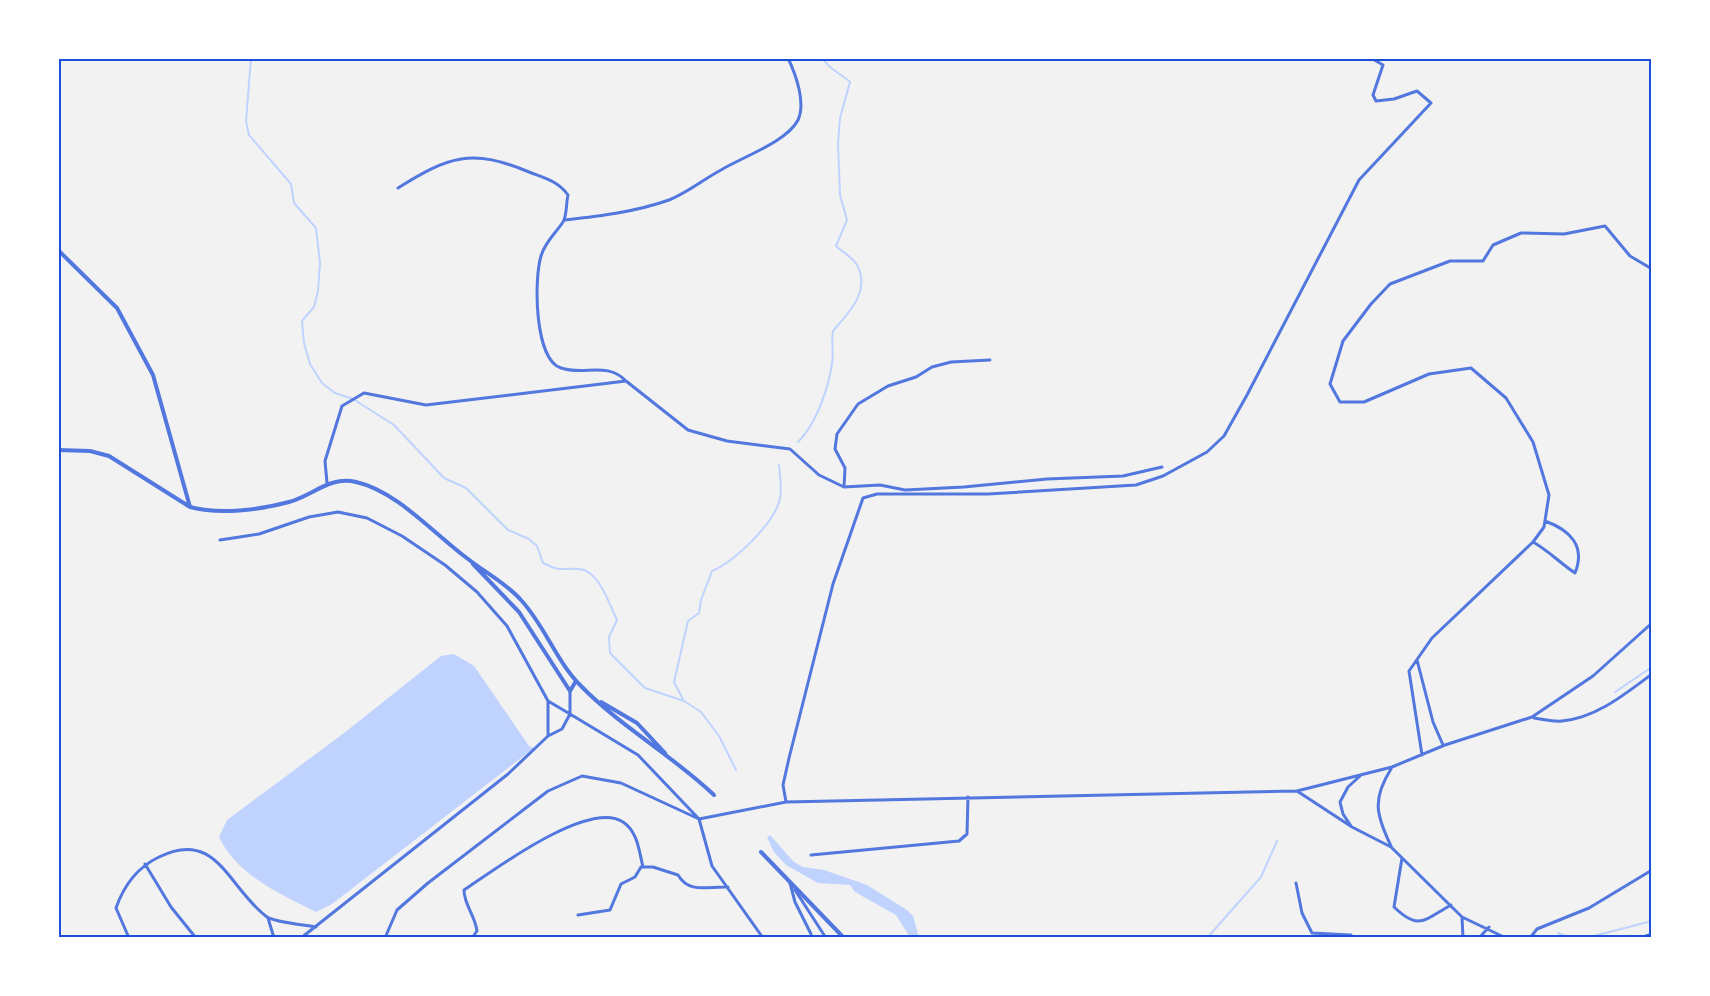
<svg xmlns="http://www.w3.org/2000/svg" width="1710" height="996" font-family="'PT Sans Narrow',sans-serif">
<rect width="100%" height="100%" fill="#f2f2f2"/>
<!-- water -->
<path fill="#bfd3fe" d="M454,654l20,12 55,80 5,2 -202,156 -16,8c-36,-18 -79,-37 -97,-75l8,-17 117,-87 97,-77z
M770,835l24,27 9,5 21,3 43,15 40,25 6,6 6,21h-9l-14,-22 -41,-23 -5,-7 -32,-2 -32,-18 -12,-13 -7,-15z"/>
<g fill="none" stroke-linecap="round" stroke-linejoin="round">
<!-- stream -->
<path stroke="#bfd3fe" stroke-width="2" d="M251,58l-5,63 3,14 42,49 3,19 22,25 4,35 -2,28 -4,16 -12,14 2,22 6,21 12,19 13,10 18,6 41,26 50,53 22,10 42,42 21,9 8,7 6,17c18,9 17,5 36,6 20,1 30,35 38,51l-8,17 1,16 35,35 39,13 17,11 18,24 17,34
M798,442c18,-18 30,-52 34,-78 2,-11 -1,-22 1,-33 16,-19 38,-39 24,-66 -3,-7 -15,-13 -21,-19l11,-26 -7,-25 -2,-52 2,-25 10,-36c-10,-9 -20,-12 -28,-24
M1615,692l37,-25
M684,701l-10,-19 14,-61 11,-8 2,-13 11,-29c22,-9 64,-49 68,-73 2,-10 0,-23 -1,-33
M1558,933l12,5
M1207,938l54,-61 16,-36
M1586,938l66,-17"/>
<!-- minor -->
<path stroke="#5277de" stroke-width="3" d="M398,188c51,-32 74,-40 131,-16 15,6 29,9 39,23 -2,8 -1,21 -5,27 -8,12 -18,20 -22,34 -7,23 -7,103 20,112 23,8 46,-7 65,13
M565,220c35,-4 70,-8 104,-20 18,-7 35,-21 52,-30 19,-12 66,-28 77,-50 8,-17 -2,-45 -10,-62
M327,483l-2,-22 17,-55 22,-13 62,12 200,-24 62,49 39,11 63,8 29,26 25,12 36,-2 25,5 59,-3 83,-8 76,-3 39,-9
M844,487l1,-19 -10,-19 2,-15 21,-30 30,-18 28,-9 16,-10 19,-5 39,-2
M220,540l39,-6 50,-17 29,-5 29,6 35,18 43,29 32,27 30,34 41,75v35
M1533,542c16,9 27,21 42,31 11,-27 -5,-43 -30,-52
M1417,660l16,62 10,23
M570,691v23l68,41 61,64 13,47 51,72
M1534,718c8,1 19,4 28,3 34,-3 63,-27 90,-47
M1422,755l-13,-84 23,-33 101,-96 11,-15 5,-32 -16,-53 -27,-44 -35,-30 -42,6 -65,28h-24l-10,-18 13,-43 28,-37 19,-20 60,-23h33l10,-16 28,-12 43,1 41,-8 25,30 22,13
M1297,791l55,36 39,20 71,70 44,21
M786,802l-3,-17 6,-27 44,-174 30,-86 14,-4h111l148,-9 27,-9 44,-24 17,-16 23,-41 112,-215 72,-77 -14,-12 -23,8 -18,2 -3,-6 10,-30 -12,-7
M1351,826l-8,-12 -3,-12 8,-15 12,-11
M1391,846c-15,-31 -19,-47 0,-77
M811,855l148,-14 8,-7 1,-37
M1402,858l-8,49c25,24 30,13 57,-2
M145,864l26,43 25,31
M790,883l5,19 16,32
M1296,883l6,30 10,20 39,2 1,3
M795,890l31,48
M578,915l32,-5 11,-26 14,-7 6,-10h12l25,8c11,19 30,11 50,12
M1462,917l1,21
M268,918l6,20
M129,938l-13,-30c8,-23 22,-41 43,-51 58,-29 69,31 108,60 7,5 38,8 49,10
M301,938l207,-164 40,-38 14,-7 8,-15 -22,-13
M385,938l12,-28 31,-27 120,-92 34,-15 39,7 78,36 87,-17 511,-11 95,-24 53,-22 87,-28 61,-41 59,-53
M472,938l5,-7c-2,-16 -13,-26 -13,-41 30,-20 125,-91 159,-68 15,10 16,29 20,45
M1479,938l10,-11
M1530,938l7,-9 52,-21 63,-38
M1640,938l12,-4"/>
<!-- tertiary -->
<path stroke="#5277de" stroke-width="4" d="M58,250l59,58 36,67 37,132
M58,450l32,1 19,5 81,51c30,8 69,3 99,-5 25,-7 40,-26 67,-20 41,9 79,53 112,77 18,14 38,24 53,41 24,26 35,61 60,86 40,41 91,69 133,109
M473,564l46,48 51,79 6,-10
M601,702l36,21 28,30
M761,852l83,86"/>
</g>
<!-- border -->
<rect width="1710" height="996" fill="none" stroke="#ffffff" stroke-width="120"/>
<rect x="60" y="60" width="1590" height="876" fill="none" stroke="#1d4ed8" stroke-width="2"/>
</svg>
